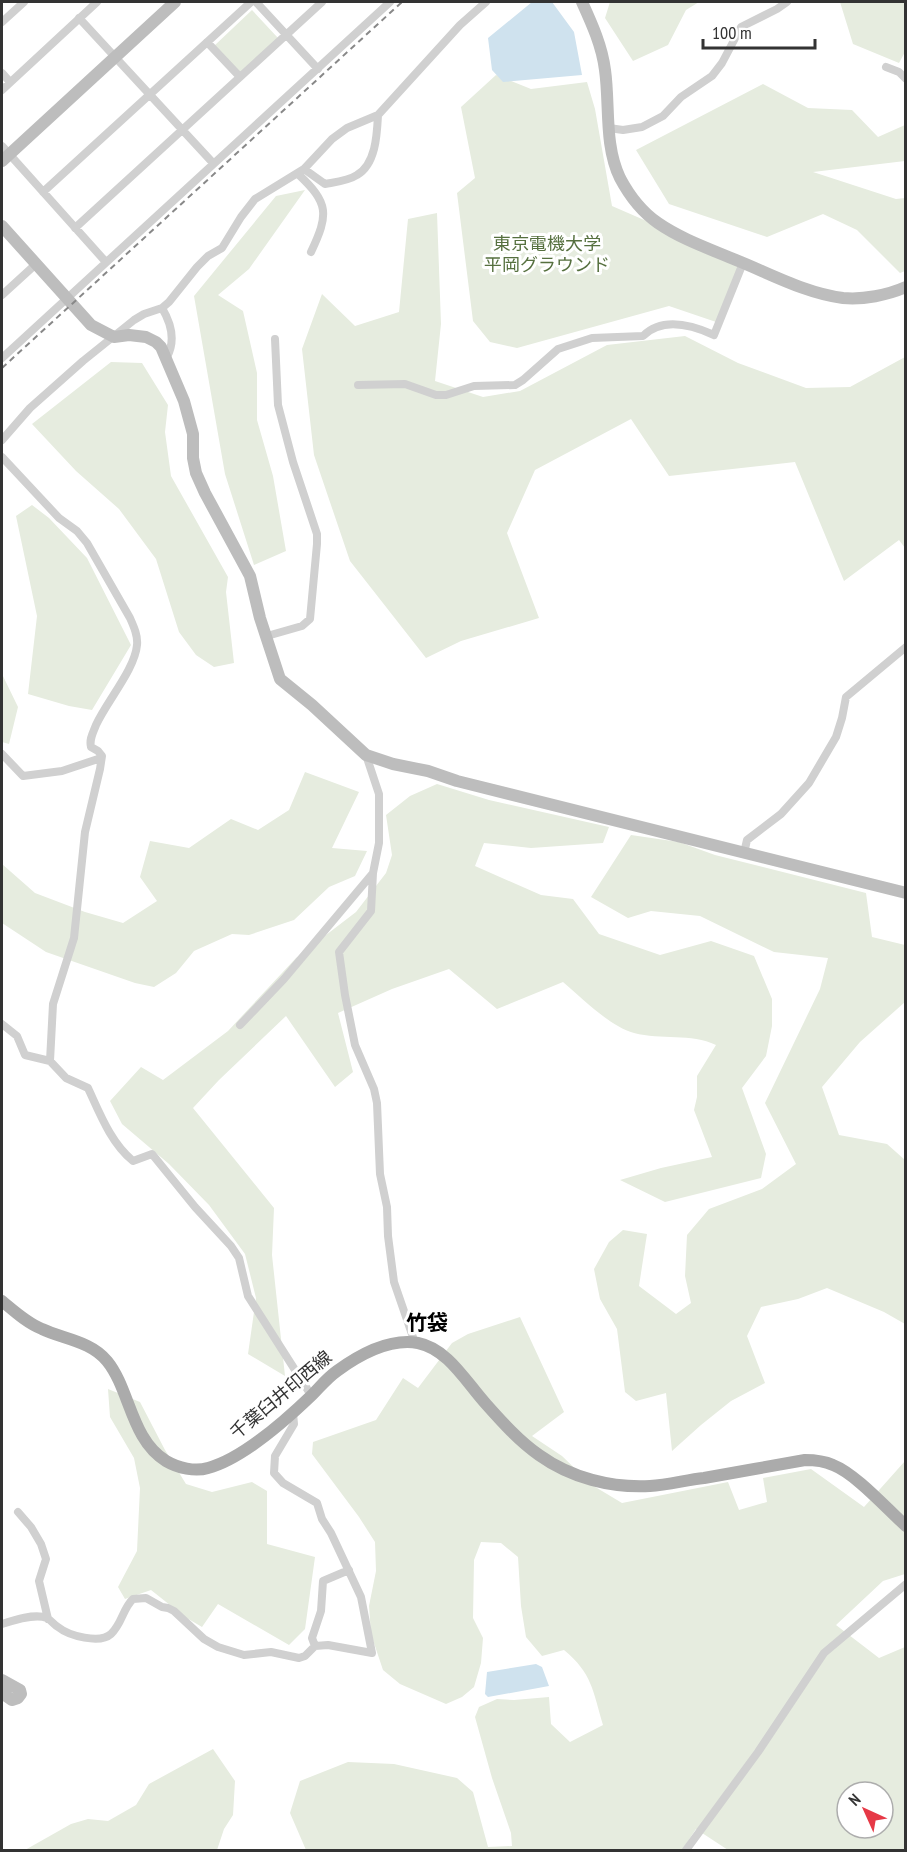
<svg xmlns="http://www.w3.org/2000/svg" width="907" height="1852" font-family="'PT Sans Narrow','Noto Sans JP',sans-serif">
<rect width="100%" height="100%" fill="#fff"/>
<!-- green -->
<path fill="#e6ecdf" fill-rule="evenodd" d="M610,2h89l-13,8 -18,35 -35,16 -28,-43z
M840,2h65v50l-6,11 -46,-19z
M252,10l26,28 -39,36 -25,-28z
M496,75l35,14 56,-7 8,27 17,97 131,57 -24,60 -50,-17 -152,42 -27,-6 -17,-21 -16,-128 18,-15 -14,-71z
M763,84l45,24 44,2 26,27 27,-12v36l-92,11 83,27 9,-1v73l-5,2 -43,-43 -34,-16 -56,23 -98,-33 -33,-54z
M305,190l-56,79 -31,26 25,16 14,62v47l16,56 13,75 -32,14 -29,-91 -31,-178 82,-100z
M437,213l4,111 -6,57 48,16 37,-6 87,-46 78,-9 53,27 68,25 44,-1 55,-30v191l-6,-8 -55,41 -49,-119 -126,14 -38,-57 -96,51 -28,63 32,85 -78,23 -35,17 -76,-97 -36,-106 -12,-106 20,-55 33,32 44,-14 9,-93z
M111,362l31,1 26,42 -3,27 6,44 57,101 -2,15 8,71 -20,4 -18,-12 -17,-23 -23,-73 -37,-50 -43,-38 -44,-47z
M32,505l17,13 38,40 44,87 -39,65 -23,-4 -41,-12 9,-78 -21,-100z
M2,674l16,33 -9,37 -7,-2z
M305,772l54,20 -27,56 35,3 -12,25 -26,11 -35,33 -45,15 -17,-1 -38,17 -18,22 -22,14 -19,-4 -89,-31 -44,-29v-59l33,29 50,19 38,11 34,-22 -17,-24 10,-36 39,7 42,-29 27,11 31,-20z
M437,784l52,16 120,27 -6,16 -72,5 -47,-5 -9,23 66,29 32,4 26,35 61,21 51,-14 43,15 18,43v27l-6,30 -24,32 24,66 -5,24 -96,24 -45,-22 41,-12 51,-11 -18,-47 3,-13v-21l19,-31c-25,-12 -55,-5 -82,-12 -25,-7 -52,-35 -71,-51l-66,27 -48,-40 -57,20 -54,24 15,59 -18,15 -49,-71 -67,64 -26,28 81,100 -2,47 13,121 -37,-22 8,-56 -11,-44 -36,-49 -40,-41 -47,-40 -12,-23 31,-34 22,13 65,-49 68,-73 60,-46 30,-39 6,-18 -6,-40 24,-19z
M631,835l48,7 36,13 151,38 6,44 33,8v57l-45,40 -38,45 17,48 48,9 18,16v164l-21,-12 -57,-24 -29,11 -37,8 -14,29 18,47 -34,18 -30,24 -29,26 -6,-58 -30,8 -11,-9 -8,-63 -17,-30 -6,-30 15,-27 14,-12 24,4 -8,52 37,28 15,-11 -6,-27 2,-41 22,-26 53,-20 34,-25 -31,-61 55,-114 8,-31 -54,-6 -74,-36 -49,-5 -23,7 -37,-21z
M520,1317l44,95 -32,24 30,20 30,29 30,18 106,-21 11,28 28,-8 -4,-24 48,-9 53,38 41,-46v113l-22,7 -47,44 43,33 26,-11v203h-177l-32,-21 -14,21h-376l-16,-37 10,-32 48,-19 46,2 63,14 16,14 15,55 24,-1 -1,-13 -19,-55 -17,-61 4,-10 18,-8 17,1 35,-3 2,27 19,18 33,-17c-10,-34 -11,-52 -39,-75l-22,6 -16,-19 -5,-31 -3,-49 -17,-14 -20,-1 -7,18 -1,58 10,20 -2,25 -7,24 -12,10 -16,7 -46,-20 -17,-14 -12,-36 -2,-28 7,-35 -1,-29 -16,-25 -47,-63 1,-12 63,-22 27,-42 15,10 34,-45 16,-9zM847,1792h36v36h-36z
M108,1389l32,13 25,48 21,34 26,8 40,-10 15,9v53l48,13 -10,72 -16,16 -71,-41 -16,23 -17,-10 -34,-27 -26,9 -7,-12 19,-36 3,-63 -6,-30 -24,-41z
M213,1749l22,32 -2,34 -9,14 -7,21h-192l46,-26 17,-5 20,2 28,-16 13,-21z"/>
<!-- water -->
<path fill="#cfe2ee" d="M532,2h20l22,30 8,43 -79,7 -11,-12 -4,-32z
M536,1664l6,3 7,19 -61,11 -3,-3 2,-22z"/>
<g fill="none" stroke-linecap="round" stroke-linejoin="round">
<!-- street -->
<path stroke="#d0d0d0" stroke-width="8" d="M256,2l62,67
M79,18l134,145
M2,22l22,-20
M207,42l33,35
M886,67l13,5 7,7
M2,73l8,9
M2,90l95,-88
M609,128l14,2 19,-3 21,-11 18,-19 31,-21 10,-13 19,-36 36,-18 10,-7
M2,146l103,115
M304,169l21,15c11,-2 23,-3 32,-9 19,-11 20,-41 21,-60
M298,174c31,29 31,40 13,78
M43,192l208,-190
M75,228l247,-226
M2,295l34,-31
M162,308c9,15 14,32 5,49
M2,358l388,-356
M358,385l47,-1 31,11h10l28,-9 41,-1 8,-5 35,-31 34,-11 51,-2c19,-19 49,-11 71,-1l29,-72
M2,440l28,-32 53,-47 51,-41 10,-6 18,-6 7,-6 28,-35 11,-11 14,-8 19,-31 14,-18 49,-30 28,-30 15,-11 31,-13 82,-90 26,-23
M2,457l57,61 18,13 10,12 43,75c4,9 8,18 7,27 -2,24 -30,56 -41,80 -3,8 -7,14 -5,22l7,4 4,5 -2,13 -15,63 -11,106 -21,66 -3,57
M267,636l35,-10 8,-7 7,-75v-10l-24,-72 -15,-57 -3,-66
M2,754l21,22 39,-5 39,-13
M744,853l3,-13 34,-26 28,-31 27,-46 6,-19 4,-21 60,-50
M373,873l-2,38 -32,41 6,43 10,50 19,44 3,14 3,71 7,33 1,29 6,46 21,61
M2,1024l15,12 8,19 25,6 16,17 22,10c12,26 23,55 45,73l19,-7 43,53 36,39 8,12 9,38 63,99
M240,1025l44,-46 89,-106 6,-30v-49l-13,-39
M18,1512l13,15 10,17 5,15 -7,22 9,38
M2,1624c12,-4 33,-11 45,-6 4,2 7,7 11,9 11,9 42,17 53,7 11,-10 12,-26 22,-35l13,-1 16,9 6,1 6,3 30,28 14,8 26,8 27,-3 28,6 6,-2 10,-10 13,-1 44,8 -11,-56 -30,-64 -9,-14 -5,-16 -34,-20 -9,-10 1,-17 19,-32 -1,-11
M315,1646l-3,-8 9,-27 2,-30 26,-11
M686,1850l72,-98 66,-99 82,-69"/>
<!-- secondary -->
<path stroke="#bdbdbd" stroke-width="12" d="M582,2c10,22 20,44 23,68 5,35 -1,75 15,108 9,17 22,34 38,45 23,16 52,26 78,37 35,14 69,33 107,38 20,2 45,-3 63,-11
M2,161l173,-159
M2,226l89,99 23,12 15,-2 17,2 10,5 5,5 23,54 9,33v24l3,15 9,20 45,83 10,42 20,61 32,26 54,50 27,9 35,7 29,10 449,112
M2,1680l18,10 1,4 -3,4 -6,2 -10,-7"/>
<!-- primary -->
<path stroke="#ababab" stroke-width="12" d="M2,1301c12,10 25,22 40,28 21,10 49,12 65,32 23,28 24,79 59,100 12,7 29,11 42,7 34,-9 79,-49 104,-73 8,-8 15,-17 25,-24 22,-16 53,-33 81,-28 30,6 48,39 68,61 16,18 33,37 53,51 32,23 72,33 111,31 18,-1 36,-6 54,-8 34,-6 67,-12 101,-18 10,0 19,1 28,5 23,9 54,44 73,61"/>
<!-- rail -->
<path stroke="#888" stroke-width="2" stroke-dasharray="6 4.5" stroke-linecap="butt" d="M2,368l400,-366"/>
</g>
<g text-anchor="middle" stroke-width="6" stroke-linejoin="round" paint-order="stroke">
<!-- park labels -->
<g font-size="18" fill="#56703f" stroke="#fff">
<text x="547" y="250">東京電機大学<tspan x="547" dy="21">平岡グラウンド</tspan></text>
</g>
<!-- street labels -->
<g font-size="18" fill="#333" stroke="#fff">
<text transform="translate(281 1395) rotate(-40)" y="6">千葉臼井印西線</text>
</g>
<!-- quarter labels -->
<g font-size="21" font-weight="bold" fill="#000" stroke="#fff">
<text x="427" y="1330">竹袋</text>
</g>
</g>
<!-- border -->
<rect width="907" height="1852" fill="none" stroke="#333333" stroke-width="6"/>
<!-- north arrow -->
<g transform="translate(865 1810) rotate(315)"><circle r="28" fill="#ffffff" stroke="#adadad" stroke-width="1.5"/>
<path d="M0-4.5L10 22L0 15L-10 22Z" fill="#e63946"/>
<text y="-9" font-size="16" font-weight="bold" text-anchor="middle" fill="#333333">N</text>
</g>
<!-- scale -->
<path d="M703 39v9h112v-9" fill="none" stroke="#333333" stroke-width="3"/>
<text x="712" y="39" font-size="18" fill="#333333" stroke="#ffffff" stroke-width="4.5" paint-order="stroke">100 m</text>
</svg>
